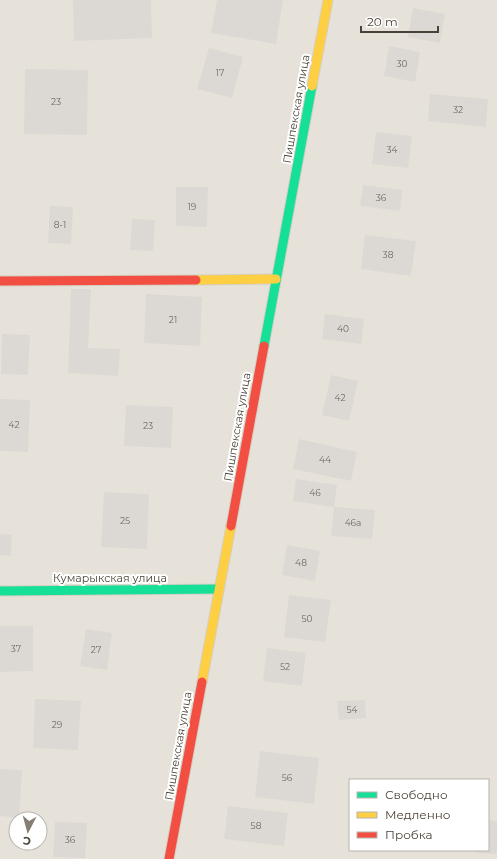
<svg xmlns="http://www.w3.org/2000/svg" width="497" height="859" font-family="Montserrat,sans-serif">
<rect width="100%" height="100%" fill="#f3f0ec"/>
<!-- residential -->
<path fill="#e7e2d9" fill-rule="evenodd" d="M0,0h497v859h-497zM350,780h138v70h-138zM16,819h24v24h-24z"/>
<!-- building -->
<path fill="#dcd9d4" d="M73,0h78l1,38 -78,3z
M217,0h66l-7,44 -65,-11z
M413,8l32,6 -5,29 -32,-6z
M389,46l31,6 -5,30 -31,-6z
M209,48l34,9 -11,41 -35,-9z
M25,69l63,1 -1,65 -63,-1z
M430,94l58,5 -2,28 -58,-6z
M376,132l36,4 -4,32 -36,-4z
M363,185l39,5 -2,21 -40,-5z
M176,187h32l-1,40 -31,-1z
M50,206l23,1 -2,37 -23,-1z
M132,219l23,1 -2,31 -23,-1z
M365,235l51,6 -5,35 -50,-7z
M71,289h20l-3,59 32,1 -2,27 -50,-3z
M146,294l56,3 -2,49 -56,-3z
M325,314l39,5 -3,25 -39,-5z
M2,334l28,1 -2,40 -27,-1z
M331,375l27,6 -9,40 -27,-6z
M0,399l30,1 -2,52 -28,-1z
M126,405l47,2 -2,41 -47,-2z
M299,439l58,13 -6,29 -58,-12z
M296,479l41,6 -3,22 41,3 -3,29 -41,-3 3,-29 -41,-6z
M104,492l45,2 -2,55 -46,-2z
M0,534l12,1 -1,21 -11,-1z
M287,545l33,6 -5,30 -33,-6z
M289,595l42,5 -6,42 -41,-5z
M0,626h33v45l-33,1z
M86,629l26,4 -5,37 -27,-4z
M267,648l39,5 -4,33 -39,-5z
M35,699l46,2 -3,49 -45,-2z
M365,700l1,18 -27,2 -2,-19z
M260,751l59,7 -5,46 -59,-7z
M0,769l22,1 -3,48 -19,-2z
M228,806l60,7 -4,33 -60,-7z
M488,820l9,1v33l-22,-1v-3h13z
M55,822l32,1 -2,35 -32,-1z"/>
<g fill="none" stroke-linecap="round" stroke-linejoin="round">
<defs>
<path id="fast" d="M264,346l48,-260
M0,591l219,-2"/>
<path id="slow" d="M312,86l16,-86
M196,280l80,-1
M202,682l29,-156"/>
<path id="jam" d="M0,281l196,-1
M231,526l33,-180
M169,859l33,-177"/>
</defs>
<!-- fast casing -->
<use href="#fast" stroke="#d4cec3" stroke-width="11"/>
<!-- slow casing -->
<use href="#slow" stroke="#d4cec3" stroke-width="11"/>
<!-- jam casing -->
<use href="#jam" stroke="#d4cec3" stroke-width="11"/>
<!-- fast -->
<use href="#fast" stroke="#16e098" stroke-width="9"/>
<!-- slow -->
<use href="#slow" stroke="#ffcf43" stroke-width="9"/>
<!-- jam -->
<use href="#jam" stroke="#f24e42" stroke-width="9"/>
</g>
<g text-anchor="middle" stroke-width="4" stroke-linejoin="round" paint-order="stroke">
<!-- number labels -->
<g font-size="9" fill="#6f685e">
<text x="402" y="67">30</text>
<text x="220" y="76">17</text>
<text x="56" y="105">23</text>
<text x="458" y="113">32</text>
<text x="392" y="153">34</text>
<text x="381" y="201">36</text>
<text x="192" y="210">19</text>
<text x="60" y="228">8-1</text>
<text x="388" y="258">38</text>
<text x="173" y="323">21</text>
<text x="343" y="332">40</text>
<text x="340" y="401">42</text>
<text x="14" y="428">42</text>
<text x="148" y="429">23</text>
<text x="325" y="463">44</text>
<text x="315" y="496">46</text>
<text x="125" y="524">25</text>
<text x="353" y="526">46a</text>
<text x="301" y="566">48</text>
<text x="307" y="622">50</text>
<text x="16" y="652">37</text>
<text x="96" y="653">27</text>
<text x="285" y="670">52</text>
<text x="352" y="713">54</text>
<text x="57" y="728">29</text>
<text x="287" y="781">56</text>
<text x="256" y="829">58</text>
<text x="70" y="843">36</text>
</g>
<!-- street labels -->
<g font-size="11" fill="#4a4236" stroke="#fff">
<text transform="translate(296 109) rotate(-80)" y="4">Пишпекская улица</text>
<text transform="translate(237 427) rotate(-80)" y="4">Пишпекская улица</text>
<text x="110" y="582">Кумарыкская улица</text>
<text transform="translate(178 746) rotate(-80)" y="4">Пишпекская улица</text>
</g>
</g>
<!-- legend -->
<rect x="349" y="779" width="140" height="72" fill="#ffffff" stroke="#b7b3af"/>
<rect x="357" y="792" width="20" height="6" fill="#16e098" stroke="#b7b3af"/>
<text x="385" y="799" font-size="12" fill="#4a4236">Свободно</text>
<rect x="357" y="812" width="20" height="6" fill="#ffcf43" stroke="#b7b3af"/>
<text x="385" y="819" font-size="12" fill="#4a4236">Медленно</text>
<rect x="357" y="832" width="20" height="6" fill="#f24e42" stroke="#b7b3af"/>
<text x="385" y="839" font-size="12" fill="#4a4236">Пробка</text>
<!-- north arrow -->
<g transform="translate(28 831) rotate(186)"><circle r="19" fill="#ffffff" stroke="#b7b3af"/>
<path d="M0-3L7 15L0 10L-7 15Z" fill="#857f76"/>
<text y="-6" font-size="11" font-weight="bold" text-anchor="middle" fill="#4a4236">С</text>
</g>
<!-- scale -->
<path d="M361 26v6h77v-6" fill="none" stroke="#4a4236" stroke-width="2"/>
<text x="367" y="26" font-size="12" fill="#4a4236" stroke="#ffffff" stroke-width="3" paint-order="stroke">20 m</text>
</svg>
